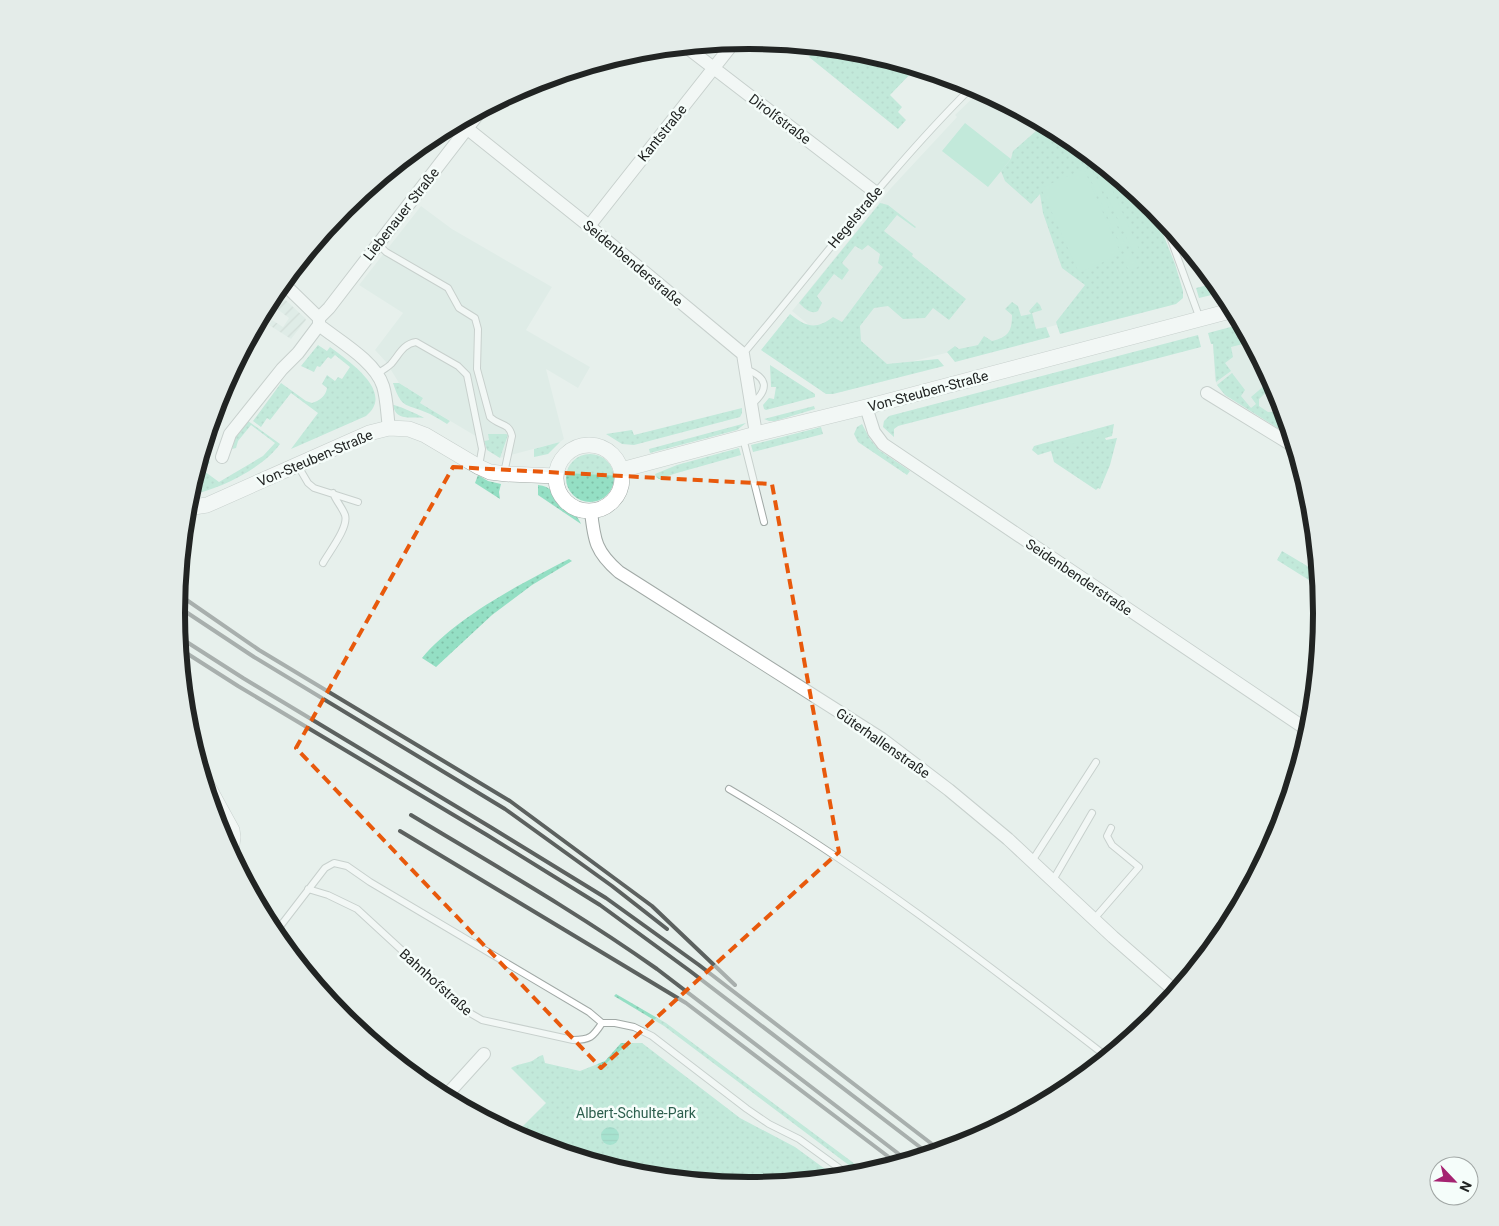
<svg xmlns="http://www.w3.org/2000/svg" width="1499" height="1226" font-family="Roboto,sans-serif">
<defs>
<pattern id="industrial-furrows" width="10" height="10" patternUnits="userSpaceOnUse" patternTransform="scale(1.25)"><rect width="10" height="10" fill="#d6e7e0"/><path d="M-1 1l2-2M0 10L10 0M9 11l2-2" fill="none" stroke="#b7c6c0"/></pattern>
<pattern id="green-dots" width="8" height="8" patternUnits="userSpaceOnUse" patternTransform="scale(1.25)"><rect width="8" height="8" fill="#94dfc4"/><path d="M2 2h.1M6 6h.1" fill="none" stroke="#7fbfa8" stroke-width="1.8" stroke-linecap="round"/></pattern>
<pattern id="water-rules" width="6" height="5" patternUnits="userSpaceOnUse" patternTransform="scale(1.25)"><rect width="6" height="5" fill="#58d1ab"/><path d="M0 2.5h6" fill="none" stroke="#4cb393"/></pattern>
</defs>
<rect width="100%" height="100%" fill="#e7f0ec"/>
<!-- built -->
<path fill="#d6e7e0" d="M981,90l87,47 48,173 -249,63 -75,-62 99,-123 66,-71 -2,-2z
M421,206l31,23 100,58 -26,43 64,37 -12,21 -32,-19 18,70 -4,3 -60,16 8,-22 -20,-1 1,5 -5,1 -64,-38 3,-5 -24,-15 -13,-21 -11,-12 28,-37 -44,-28z
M1247,335l32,59 13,43 -67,-42 -8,-10 -2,-5 -2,-36z"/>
<!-- industrial -->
<path fill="url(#industrial-furrows)" d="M276,291l29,27 1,2 -15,19 -22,-14 3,-5 11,7 6,-9 -20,-15z"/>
<!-- green -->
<path fill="url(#green-dots)" d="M817,47l45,4 54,17 -26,27 12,12 -4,5 8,8 -8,9 -89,-72z
M1044,124l24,13 84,69 23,58 8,27v7l-7,6 -116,30 -4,-12 29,-37 -23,-17 -19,-55 -3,-19 -9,10 -26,-23 -4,-10 10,-12 2,-8z
M880,203l8,2 28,22 -1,1 -18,-13 -13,16 29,23 -1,2 54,43 -17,21 -16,-12 -8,10 -22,1 -15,-13 -14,2 -14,18 1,15 26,23 51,-5 6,7 -111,28h-7l-65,-44 29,-36c16,13 26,16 43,3l9,5 41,-55 -5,-4 2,-9 -12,-9 -6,5 -7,-4 -13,17 7,7 -7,10 -8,-6 -17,22 5,7 -4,8c-7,4 -14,-3 -19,-8z
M1216,283l8,9 -25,6 -3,-10z
M1012,302l6,4 3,10 10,-2 -2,-3 8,-9 3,3 2,5 -10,3 4,16 10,-2 4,10 -95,25 -8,-10 8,-6 4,3 19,-4 6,-9 8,5c16,-4 20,-9 20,-26l-7,-6z
M1242,324l9,18 -20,5 2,10 -8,6 6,8 -15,11 -3,-38h-2l-3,-11z
M1198,335l3,12 -303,79 -4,3v8l-11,-10 1,-6 5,-5z
M318,345l9,6 3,-4c17,13 66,45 36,69l-75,33 27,-36 -27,-20 -21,27 -3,-2 -6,9 -8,-6 28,-38 25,18 6,2c7,-2 14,-7 15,-15l-5,-4 5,-9 8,6 3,-4 4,2 8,-12 -15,-12 -4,4 -3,-2 -8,10 -3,-1 -3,6 -13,-6z
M770,365l45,29v3l-49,13 -2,-1 -1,-4 6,-7 5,1 2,-12h-5z
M1265,371l9,14 -15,14v7l9,6 16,-1 8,26 -67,-42 -8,-10 15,-12 13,17 -4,6 10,12 5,-4 -5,-7 14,-12 -6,-9z
M393,383h6l24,15 -3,5 30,18 -3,3c-5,-3 -11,-7 -17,-10 -23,-11 -28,-3 -37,-31z
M393,405c4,0 29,11 31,13 -12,-2 -28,4 -31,-13z
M814,406l1,3 -40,12h-6l-5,-2z
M742,408v5l-2,4 -106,28 -12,-1 -16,-10 26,-4 2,5z
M248,421l32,23c-18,25 -62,46 -91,51l9,-29 7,-8 5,4 -6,9 15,11 44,-26 12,-13 -24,-18 -13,16 -2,7 -4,1 3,-12z
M746,423l-9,7 -87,23 -1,-4z
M862,424l8,15 9,11 31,21 -3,4 -49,-33 -4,-8 3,-7z
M1114,424l-2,12 -7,2 1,2 11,-2 -7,27 -10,24 -2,-1 -2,2 -42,-28 -3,-11 -13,4 -6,-5 2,-4z
M821,427l2,7 -70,18 -2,-7z
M488,434h18l2,1 -8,23 -13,-8 -3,-9 5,-1z
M560,442l-12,12 -14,3v-8z
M739,448l2,7 -64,18 -18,6 -3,-2 -1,-3 22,-9z
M566 478a24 24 0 1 1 48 0a24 24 0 1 1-48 0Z
M478,475l10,6 13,3 -2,8 1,7 -25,-16z
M538,485c13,1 17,10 25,18 7,8 14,11 18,21l-43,-29z
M1282,551l37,22 1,14 -43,-27z
M569,559l3,2 -40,24 -40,30 -56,52 -14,-9c34,-41 100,-75 147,-99z
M1291,791l-12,42 -1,1 -11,-7z
M616,994l50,29 201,150 -5,2 -198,-149 -50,-30z
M621,1043h21l98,75 55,29 41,30 -87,9 -112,-11 -107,-33 -15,-8 31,-31 -35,-35c6,-4 13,-4 21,-7 4,-2 6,-5 11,-6l2,8 35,8 25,-10z"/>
<!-- pitch -->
<path fill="#94dfc4" d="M965,123l46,36 -23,28 -46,-36z
M1093,157l7,6 39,86 -6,3 -43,-93z
M1084,169l37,85 -42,19 -38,-85z
M1092,170l37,83 2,-1 7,15 -9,4 -7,-14 3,-2 -38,-83z
M1097,431l1,6 -33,9 -2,-7z"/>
<!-- water -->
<path fill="url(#water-rules)" d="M601 1136a9 9 0 1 1 18 0a9 9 0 1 1-18 0Z"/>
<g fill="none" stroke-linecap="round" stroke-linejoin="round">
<defs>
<path id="service" d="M1166,226l34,93
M378,244l8,8 62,36 11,20 16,10 3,11 -1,40 13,48c9,9 19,5 22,19l-8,37
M743,354c76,-90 146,-185 230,-268
M745,369c23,8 25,20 6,36
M377,374c4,-3 10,-6 14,-10 8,-9 12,-20 25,-22l42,24 9,9 15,74 -3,17
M743,438l21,84
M298,466l10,17 6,5 44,14
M323,563c6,-11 26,-36 22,-48 -3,-8 -9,-14 -12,-22
M729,789c131,77 253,171 373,264l6,3
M1032,861l64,-99
M1053,880l39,-67
M308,889l20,6 29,14 113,104 12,7 91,20c17,0 20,-3 29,-17
M1094,919l45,-52 -27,-22 -5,-9 4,-8
M275,933l50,-65 9,-5 13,3 23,16 219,130 13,11h13l19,4 18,9 95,73 22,15 30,15 51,37"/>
<path id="minor" d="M685,46l190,146
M459,122l130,104 154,128 13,80
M589,226l146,-185
M283,283l36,35v7c20,16 56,36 64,61 4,13 4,28 6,42
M319,318l10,-10 153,-199
M1207,393l88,54
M866,407l8,25 9,12 426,287
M222,457l8,-23 52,-65 16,-16 21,-28
M591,511c3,30 5,41 28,61l263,167 67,51 59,49 105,98 63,55
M445,1097l39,-43"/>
<path id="tertiary" d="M556 478a33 33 0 1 1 66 0a33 33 0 1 1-66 0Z
M621,470l135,-36 110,-27 368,-97
M187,508l20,-3 162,-72 20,-5 20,1 16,6 54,32 11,5 17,2 49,2
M205,781l27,49 1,7 -2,15"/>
</defs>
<!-- service casing -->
<use href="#service" stroke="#a1a9a6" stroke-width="8"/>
<!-- minor casing -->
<use href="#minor" stroke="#a1a9a6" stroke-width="14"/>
<!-- tertiary casing -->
<use href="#tertiary" stroke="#a1a9a6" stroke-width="16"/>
<!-- service -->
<use href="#service" stroke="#fff" stroke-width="6"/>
<!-- minor -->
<use href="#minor" stroke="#fff" stroke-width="12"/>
<!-- tertiary -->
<use href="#tertiary" stroke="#fff" stroke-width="15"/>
<!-- rail -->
<path stroke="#5c615f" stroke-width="4" d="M178,594l81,56 251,151 142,105 83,79
M177,606l77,51 251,152 107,77 55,43
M179,637l64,41 249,150 114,70 93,67 242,186
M180,649l58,37 249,149 113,70 90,66 239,183
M411,815c83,50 167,98 246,154l251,192
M400,831l286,172 212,161"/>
</g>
<!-- marked area -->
<path d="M0 0H1499V1226H0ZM453,467l319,17 67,368 -238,216 -305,-320z" fill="#e7f0ec" fill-opacity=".55" fill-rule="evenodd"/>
<path fill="none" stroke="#e8590c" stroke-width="4" stroke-dasharray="10 6" stroke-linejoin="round" d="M453,467l319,17 67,368 -238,216 -305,-320z"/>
<g text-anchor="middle" stroke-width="5" stroke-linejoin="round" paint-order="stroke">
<!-- street labels -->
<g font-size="14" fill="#212423" stroke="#f5fdfa">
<text transform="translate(780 119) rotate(37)" y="5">Dirolfstraße</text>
<text transform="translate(662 133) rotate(-51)" y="5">Kantstraße</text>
<text transform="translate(401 214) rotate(-52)" y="5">Liebenauer Straße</text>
<text transform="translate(855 217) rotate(-50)" y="5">Hegelstraße</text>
<text transform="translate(633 263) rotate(40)" y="5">Seidenbenderstraße</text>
<text transform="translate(928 391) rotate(-15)" y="5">Von-Steuben-Straße</text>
<text transform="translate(315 458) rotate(-23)" y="5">Von-Steuben-Straße</text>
<text transform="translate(1079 577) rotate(34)" y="5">Seidenbenderstraße</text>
<text transform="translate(883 743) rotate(35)" y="5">Güterhallenstraße</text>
<text transform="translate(436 982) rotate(42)" y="5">Bahnhofstraße</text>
</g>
<!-- park labels -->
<g font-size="14" fill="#2c5e4d" stroke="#f5fdfa">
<text x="636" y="1118">Albert-Schulte-Park</text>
</g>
</g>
<!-- crop -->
<path d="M0 0H1499V1226H0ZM185 613a564 564 0 1 1 1128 0a564 564 0 1 1-1128 0Z" fill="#e4ece9" fill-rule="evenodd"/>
<path fill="none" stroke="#212423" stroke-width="6" d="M185 613a564 564 0 1 1 1128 0a564 564 0 1 1-1128 0Z"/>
<!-- north arrow -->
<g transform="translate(1454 1181) rotate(115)"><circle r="24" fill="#f5fdfa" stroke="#a0a6a4"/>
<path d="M0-4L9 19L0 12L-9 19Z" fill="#a52371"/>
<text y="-8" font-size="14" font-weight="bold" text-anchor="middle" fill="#212423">N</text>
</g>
</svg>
